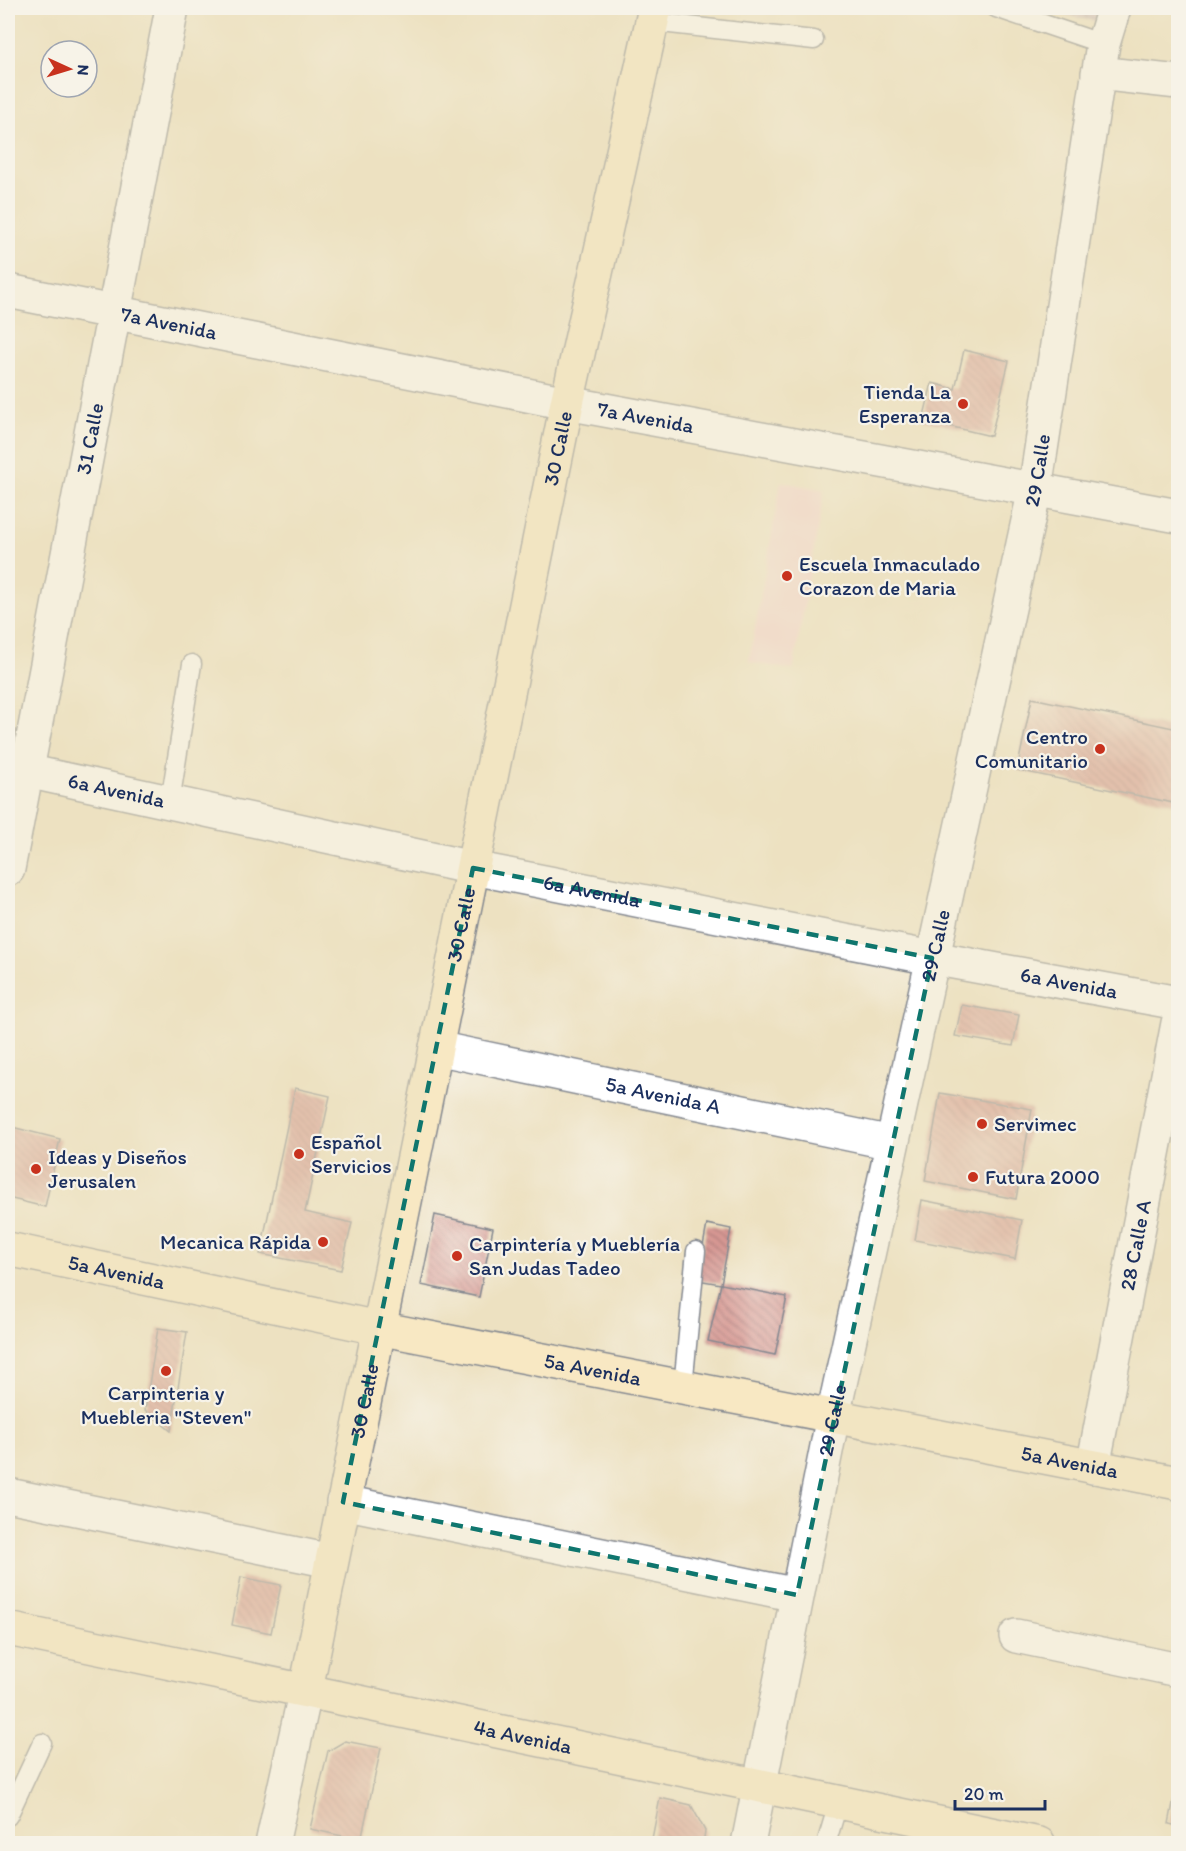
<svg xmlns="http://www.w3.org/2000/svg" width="1186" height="1851" font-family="Itim,sans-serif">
<defs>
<pattern id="industrial-grid" width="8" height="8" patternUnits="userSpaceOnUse" patternTransform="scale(1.5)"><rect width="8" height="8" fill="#d2bdc6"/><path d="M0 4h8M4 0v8" fill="none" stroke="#aa9aa4"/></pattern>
<pattern id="building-back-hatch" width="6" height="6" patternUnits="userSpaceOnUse" patternTransform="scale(1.5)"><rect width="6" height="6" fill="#d79893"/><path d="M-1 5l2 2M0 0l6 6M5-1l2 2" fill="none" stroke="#ae7c7b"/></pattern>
</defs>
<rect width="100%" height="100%" fill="#f7f3e8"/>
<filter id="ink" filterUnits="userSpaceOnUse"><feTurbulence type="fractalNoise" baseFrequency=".0167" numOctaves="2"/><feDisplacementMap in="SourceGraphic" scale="12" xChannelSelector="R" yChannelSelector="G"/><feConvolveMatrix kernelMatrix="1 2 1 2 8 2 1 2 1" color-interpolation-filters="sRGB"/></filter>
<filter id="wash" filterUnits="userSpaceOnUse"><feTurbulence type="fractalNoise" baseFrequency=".008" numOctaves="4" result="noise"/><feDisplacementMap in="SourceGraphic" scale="24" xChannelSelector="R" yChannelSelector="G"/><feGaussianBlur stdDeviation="1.35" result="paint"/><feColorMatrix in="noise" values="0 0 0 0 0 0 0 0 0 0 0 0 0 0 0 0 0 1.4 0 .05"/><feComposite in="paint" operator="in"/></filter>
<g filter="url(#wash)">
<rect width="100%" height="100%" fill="#ede1c1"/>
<!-- built -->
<path fill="#f7cfd1" d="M781,482l43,8 -31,180 -44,-8z"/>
<!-- industrial -->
<path fill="url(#industrial-grid)" d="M1028,8h71l-5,13z"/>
<g id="blocks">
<!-- building -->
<path fill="url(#building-back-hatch)" d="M964,350l45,11 -18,75 -68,-16 9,-37 23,6z
M1032,698l146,31v75l-161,-34z
M962,1005l57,10 -6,31 -58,-10z
M295,1088l35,8 -25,116 47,11 -11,47 -81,-16z
M940,1093l92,16 -16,90 -91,-18z
M8,1126l52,13 -15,68 -37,-9z
M922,1200l100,20 -7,39 -100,-19z
M435,1215l58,13 -14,69 -58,-12z
M707,1224l24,5 -10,55 66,13 -12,58 -67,-14 13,-57 -24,-4z
M158,1328l29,4 -16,99 -26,-21z
M241,1577l40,8 -10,48 -39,-8z
M345,1741l36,7 -20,92 -51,-11 18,-78z
M1177,1782h1v44l-9,-2z
M660,1798l31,7 14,26 -2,13h-52z"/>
</g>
</g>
<g filter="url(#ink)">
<use href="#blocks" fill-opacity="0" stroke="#848890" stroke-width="1.5"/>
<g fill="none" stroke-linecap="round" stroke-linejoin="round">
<defs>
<path id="lane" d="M996,8l107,36
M652,22l162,18
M170,802l22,-138
M683,1387l13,-136
M8,1816l34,-73
M826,1844l12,-40"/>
<g id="street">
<path d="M1098,73l80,9"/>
<path id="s1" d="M8,291l559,112 611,113"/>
<path id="s2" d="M8,767l465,101 459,90 246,45"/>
<path id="s3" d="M8,869l164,-861"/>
<path id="s4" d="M436,1048l456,95"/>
<path id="s5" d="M1093,1467l85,-444"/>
<path d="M8,1495l323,66"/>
<path d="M343,1502l454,93"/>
<path d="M1016,1636l162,34"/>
<path d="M272,1844l34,-155"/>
<path id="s6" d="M748,1844l85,-428 202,-927 68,-445 11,-36"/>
</g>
<g id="secondary">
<path id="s7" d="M8,1249l370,79 800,155"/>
<path id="s8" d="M8,1629c344,70 686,146 1031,215"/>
<path id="s9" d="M306,1689l261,-1286 88,-395"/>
</g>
</defs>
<!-- lane casing -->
<use href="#lane" stroke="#848890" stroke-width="21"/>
<!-- street casing -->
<use href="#street" stroke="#848890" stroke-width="36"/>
<!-- secondary casing -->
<use href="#secondary" stroke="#848890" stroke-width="36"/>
<!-- lane -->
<use href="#lane" stroke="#fff" stroke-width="18"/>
<!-- street -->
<use href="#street" stroke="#fff" stroke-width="33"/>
<!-- secondary -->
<use href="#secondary" stroke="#f8e8c3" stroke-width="33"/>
</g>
</g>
<!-- marked area -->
<path d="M0 0H1186V1851H0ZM473,868l459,90 -135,637 -454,-93z" fill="#ede1c1" fill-opacity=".55" fill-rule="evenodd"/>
<path fill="none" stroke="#0f766e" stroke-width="4.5" stroke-dasharray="12 8" stroke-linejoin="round" d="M473,868l459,90 -135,637 -454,-93z"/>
<!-- markers -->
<g fill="#c8321e" stroke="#f7f3e8" stroke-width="2">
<circle cx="963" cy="404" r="6"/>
<circle cx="787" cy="576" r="6"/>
<circle cx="1100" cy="749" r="6"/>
<circle cx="982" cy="1124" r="6"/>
<circle cx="299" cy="1154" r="6"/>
<circle cx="36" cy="1169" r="6"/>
<circle cx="973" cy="1177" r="6"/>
<circle cx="323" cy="1242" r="6"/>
<circle cx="457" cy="1256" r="6"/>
<circle cx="166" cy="1371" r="6"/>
</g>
<g text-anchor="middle" stroke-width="4.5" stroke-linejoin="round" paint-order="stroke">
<!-- street labels -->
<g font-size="21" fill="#1b2f5e" stroke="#f7f3e8">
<text dy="7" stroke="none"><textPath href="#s1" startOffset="164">7a Avenida</textPath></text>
<text dy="7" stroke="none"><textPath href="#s1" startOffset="650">7a Avenida</textPath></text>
<text dy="7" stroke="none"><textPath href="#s3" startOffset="438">31 Calle</textPath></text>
<text dy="7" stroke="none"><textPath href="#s9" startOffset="1266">30 Calle</textPath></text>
<text dy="7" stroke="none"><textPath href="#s6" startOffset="1404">29 Calle</textPath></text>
<text dy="7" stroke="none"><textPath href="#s2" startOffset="111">6a Avenida</textPath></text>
<text dy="7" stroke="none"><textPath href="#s2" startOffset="597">6a Avenida</textPath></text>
<text dy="7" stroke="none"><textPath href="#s9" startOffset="780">30 Calle</textPath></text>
<text dy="7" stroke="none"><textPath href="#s6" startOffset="918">29 Calle</textPath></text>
<text dy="7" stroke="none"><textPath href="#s2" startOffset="1083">6a Avenida</textPath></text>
<text dy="7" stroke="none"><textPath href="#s4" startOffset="232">5a Avenida A</textPath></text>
<text dy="7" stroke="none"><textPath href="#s5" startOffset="226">28 Calle A</textPath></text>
<text dy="7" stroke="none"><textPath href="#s7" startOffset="111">5a Avenida</textPath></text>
<text dy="7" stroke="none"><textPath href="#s7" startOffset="597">5a Avenida</textPath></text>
<text dy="7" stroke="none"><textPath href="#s9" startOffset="294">30 Calle</textPath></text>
<text dy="7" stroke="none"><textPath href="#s6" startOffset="432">29 Calle</textPath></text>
<text dy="7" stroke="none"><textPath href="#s7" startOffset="1083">5a Avenida</textPath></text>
<text dy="7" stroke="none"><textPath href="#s8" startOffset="526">4a Avenida</textPath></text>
</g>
<!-- poi labels -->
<g font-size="21" fill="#1b2f5e" stroke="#f7f3e8" text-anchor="start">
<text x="951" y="399" text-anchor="end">Tienda La<tspan x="951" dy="24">Esperanza</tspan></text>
<text x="799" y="571">Escuela Inmaculado<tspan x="799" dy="24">Corazon de Maria</tspan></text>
<text x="1088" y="744" text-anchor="end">Centro<tspan x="1088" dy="24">Comunitario</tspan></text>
<text x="994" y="1131">Servimec</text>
<text x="311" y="1149">Español<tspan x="311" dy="24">Servicios</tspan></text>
<text x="48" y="1164">Ideas y Diseños<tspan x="48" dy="24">Jerusalen</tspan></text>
<text x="985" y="1184">Futura 2000</text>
<text x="311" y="1249" text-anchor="end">Mecanica Rápida</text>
<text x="469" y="1251">Carpintería y Mueblería<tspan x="469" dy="24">San Judas Tadeo</tspan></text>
<text x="166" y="1400" text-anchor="middle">Carpinteria y<tspan x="166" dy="24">Muebleria "Steven"</tspan></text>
</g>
</g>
<!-- margin -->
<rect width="1186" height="1851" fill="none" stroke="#f7f3e8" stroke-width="30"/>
<!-- north arrow -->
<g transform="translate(69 69) rotate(94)"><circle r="28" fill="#f7f3e8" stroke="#9fa5b1" stroke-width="1.5"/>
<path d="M0-4.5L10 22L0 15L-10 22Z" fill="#c8321e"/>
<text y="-9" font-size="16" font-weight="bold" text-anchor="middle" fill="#1b2f5e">N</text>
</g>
<!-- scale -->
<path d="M955 1800v9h90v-9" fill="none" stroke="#1b2f5e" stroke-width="3"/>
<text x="964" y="1800" font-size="18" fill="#1b2f5e" stroke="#f7f3e8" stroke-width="4.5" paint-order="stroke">20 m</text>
</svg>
